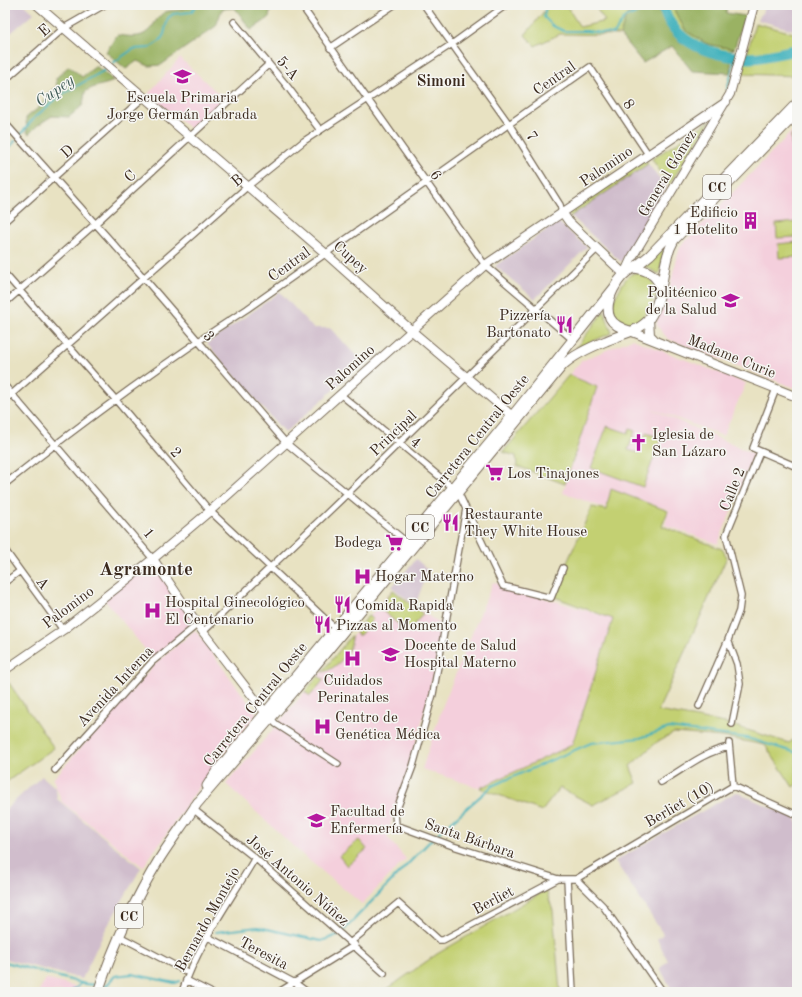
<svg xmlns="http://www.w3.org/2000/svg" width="802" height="997" font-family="'Old Standard TT',serif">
<rect width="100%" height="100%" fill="#f6f6f2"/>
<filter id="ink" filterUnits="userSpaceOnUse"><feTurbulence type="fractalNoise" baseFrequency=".025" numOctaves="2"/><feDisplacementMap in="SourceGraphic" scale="8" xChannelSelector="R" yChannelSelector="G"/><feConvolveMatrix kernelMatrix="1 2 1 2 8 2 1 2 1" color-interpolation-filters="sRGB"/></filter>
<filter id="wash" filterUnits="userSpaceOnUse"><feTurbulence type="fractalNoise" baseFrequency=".012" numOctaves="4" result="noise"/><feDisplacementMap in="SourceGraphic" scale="16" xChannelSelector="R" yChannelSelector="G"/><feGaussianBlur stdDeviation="0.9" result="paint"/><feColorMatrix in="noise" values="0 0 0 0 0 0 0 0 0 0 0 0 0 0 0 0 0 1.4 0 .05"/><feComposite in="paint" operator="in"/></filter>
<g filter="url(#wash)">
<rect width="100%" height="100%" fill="#e8e2c2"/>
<!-- built -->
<path fill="#f4cfdc" d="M180,58l44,41 -33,30 -43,-35z
M797,126v263l-129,-50 -11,-13v-6l9,-20 14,-53z
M632,339l114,44 -23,53 -74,-28 105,46 -36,90 -53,-19 4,-15 -58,-21 -6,19 -42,-15 34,-106 -28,-12 12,-14z
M153,559l45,65 -44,36 -51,-62z
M493,582l120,37 -41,127 -92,42 -58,-19 21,-64z
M392,590l51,36 -13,65 -20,75 -10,25 -13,46 19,22 -44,45 -57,-47 -79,-73z
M195,630l62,84 -43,52 -71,101 -81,-65 -9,-23 102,-115z
M46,979l48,13h-56z"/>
<!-- industrial -->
<path fill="#d0bdcc" d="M5,5h20l9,8 -29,25z
M766,5h31v26l-39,-11z
M648,164l19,23 -46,75 -50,-46z
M558,222l29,25 -52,52 -40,-33z
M280,292l33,36h17l33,35 -78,70 -78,-89z
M416,559l12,11 -13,36 -23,-19z
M42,776l14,12 1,11 84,69 -38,66 -21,45 -77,-20v-149z
M736,792l61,27v173h-124l-13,-24 8,-7 -11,-22 6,-5 -48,-73z"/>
<!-- green -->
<path fill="#c3d072" stroke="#7f7d48" d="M549,5h17l14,22 25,-6 -11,-16h77l15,26 21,13 27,5 -15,5 -37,-17 -26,-30 -29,7 -7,21 -60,-1 -25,12 -10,-11z
M755,23l42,11v42l-55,-2z
M711,120l-42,65 -17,-26z
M797,134v26h-5l-1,-25z
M644,160l4,4 -77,52 -3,-3z
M797,222v15l-20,1 -1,-14z
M797,242v15l-18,1 -1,-14z
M665,246l-6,28 -15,-8z
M637,272l10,2c11,15 11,17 3,33 -16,32 -49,16 -33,-13 6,-11 9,-19 20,-22z
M604,311l8,22 -36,15z
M569,375l28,12 -32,97 -48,-18 -1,-10 -13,-4z
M607,426l21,7 2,-4 5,2 -7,19 11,3 7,-20 15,5 -18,49 -52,-19z
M611,489l57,22 -6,15 60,23 5,8 -69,154 67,12 64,20 8,-6v47l-4,3 -28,-42 -42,-8 -49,-4 -17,9 -27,24 7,17 -44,22 -33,-17 -18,23 -62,-23 92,-43 41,-126 -61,-23 40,-89 14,3z
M393,590l30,24 -15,18 -29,-24z
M368,616l5,3 -13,16h-3l-1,-5z
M351,636c4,13 -16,35 -29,36z
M318,676l5,3 -1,3 -12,14 -5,-4z
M9,683l45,65 -49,35v-97z
M359,840l8,9 -20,17 -8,-10z
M546,890l7,21 7,81h-177l54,-38z"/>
<!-- forest -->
<path fill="#9ab264" stroke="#6a6e41" d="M189,5h82l-2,13 -18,12 -16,-22 -13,1 -6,17 -55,39 -12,1 -12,-5 -11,8 -20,-17 11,-17c11,1 23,4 31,-4 7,-6 8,-14 17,-19 8,-3 17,0 24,-7z
M671,5h56l-1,8 19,3 -11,33 -27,-5 -21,-13z
M656,7l24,35 30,11 22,5 -2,15 -38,-2 -20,-25 -29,17 -23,-28 7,-21z
M69,66l13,11 14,-11 18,15c-11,5 -19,4 -29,11l-2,13 -14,12 -17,-1 -14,9 -9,9 -2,-2 -1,-14 16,-13 7,-12 8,-6 -1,-9z"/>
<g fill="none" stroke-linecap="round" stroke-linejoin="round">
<!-- stream -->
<path stroke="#41b1bc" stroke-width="2" d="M546,5l-2,12 9,9 11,5h22l28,3 11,-17 37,-12
M113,63l20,-14 16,-1 11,-7 4,-7 4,-16 5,-4 18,-2 6,-7
M727,89l9,-33
M21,134l14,-17 26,-22 44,-25
M5,152l10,-11
M343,931l92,-95 57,-50 99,-43 49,-5 29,-10 78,10 50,15
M216,932l42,-5 63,14 17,-6
M5,962l80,22 12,1
M103,986h3l9,-10 17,-2 43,9 5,-2
M71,992l11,-9"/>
<!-- river -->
<path stroke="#41b1bc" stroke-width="11" d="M663,5c9,39 49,51 85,53 16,0 34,-6 49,-8"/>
</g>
</g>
<g filter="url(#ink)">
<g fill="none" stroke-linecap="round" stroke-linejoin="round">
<defs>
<path id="street" d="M301,5l184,260 88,75
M424,5l85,119 51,81 2,7
M234,22l53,64 33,44
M330,48l64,-43
M5,80l59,-52 40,-23
M5,123l139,155 142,165 123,101
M5,221l139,-124
M5,274l110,125 95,112 127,119
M5,303l90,-79 174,-160
M5,386l148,173
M776,389l-23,59 44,19
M340,394l118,98 45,94 48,12 12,-30
M5,400l243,-214 56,-45 148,-97 54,-39
M5,484c78,-62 158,-121 242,-175l343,-242 58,87
M466,509l-33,185 -20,72 -18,48 1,11 57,21 105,33h18l157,-93
M5,550l58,80
M5,582l15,-11
M203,632l145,-139 249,-244
M699,706l29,-66
M271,719l5,5 62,40
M732,724l8,-40 -3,-20 -9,-24 11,-29 2,-15 -15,-61 34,-83
M729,743l4,43
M55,770l97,-108 46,-38
M661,782c23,-13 42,-30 68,-35
M733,786l64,29
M193,809l62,49 129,115
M567,879l6,113
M576,879l27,27 60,86
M119,936l70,37
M208,937l87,46 12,9
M351,942l47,-39 41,37h4l115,-61
M186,980l24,12
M182,992c16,-48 48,-91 73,-134
M279,992l76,-47"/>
<path id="secondary" d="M37,5l288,248 87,78 105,89
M562,212l7,10 55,52 7,-15 99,-165 24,-89
M649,319l1,16 5,5
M630,331l167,66
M153,559l50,73 65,84
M5,670l58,-40 90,-71 57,-48 275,-246 241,-163"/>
<path id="primary" d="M634,268l16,-13 147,-152
M630,331c-7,-2 -16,-5 -20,-13 -7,-16 8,-44 24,-50 14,2 23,7 27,21
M207,786l9,-14 301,-362 97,-122
M195,806l101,-117 267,-324c12,-11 28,-18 43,-24 13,-6 34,-10 43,-22 17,-24 11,-55 25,-79l123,-127
M98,992c16,-47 36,-92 62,-134 12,-19 26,-37 38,-56"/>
</defs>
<!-- street casing -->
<use href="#street" stroke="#786a57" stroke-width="8"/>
<!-- secondary casing -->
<use href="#secondary" stroke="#786a57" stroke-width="10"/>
<!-- primary casing -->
<use href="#primary" stroke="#786a57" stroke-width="11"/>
<!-- street -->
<use href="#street" stroke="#fff" stroke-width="5.5"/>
<!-- secondary -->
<use href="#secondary" stroke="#fff" stroke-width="8"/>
<!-- primary -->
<use href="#primary" stroke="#fff" stroke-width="9"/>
</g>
</g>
<!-- icons -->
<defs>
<symbol id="school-bare" viewBox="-9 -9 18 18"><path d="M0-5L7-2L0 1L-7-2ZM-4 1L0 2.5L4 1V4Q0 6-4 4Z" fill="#b5179e" stroke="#f6f6f2" stroke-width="2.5" paint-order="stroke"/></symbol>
<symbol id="building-bare" viewBox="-9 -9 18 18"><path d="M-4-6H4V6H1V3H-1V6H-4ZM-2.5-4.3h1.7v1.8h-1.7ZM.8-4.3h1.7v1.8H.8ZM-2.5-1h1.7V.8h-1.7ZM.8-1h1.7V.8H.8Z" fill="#b5179e" stroke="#f6f6f2" stroke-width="2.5" paint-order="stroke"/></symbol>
<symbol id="university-bare" viewBox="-9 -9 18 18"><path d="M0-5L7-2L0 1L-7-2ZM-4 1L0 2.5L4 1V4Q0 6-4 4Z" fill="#b5179e" stroke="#f6f6f2" stroke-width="2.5" paint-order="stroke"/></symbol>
<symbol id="restaurant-bare" viewBox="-9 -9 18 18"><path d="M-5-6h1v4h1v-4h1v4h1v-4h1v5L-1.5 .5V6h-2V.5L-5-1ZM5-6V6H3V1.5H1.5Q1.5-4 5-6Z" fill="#b5179e" stroke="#f6f6f2" stroke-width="2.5" paint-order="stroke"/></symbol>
<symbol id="church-bare" viewBox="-9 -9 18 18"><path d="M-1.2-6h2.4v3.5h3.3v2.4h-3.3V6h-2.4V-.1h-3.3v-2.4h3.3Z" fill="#b5179e" stroke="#f6f6f2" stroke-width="2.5" paint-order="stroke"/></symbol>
<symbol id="supermarket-bare" viewBox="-9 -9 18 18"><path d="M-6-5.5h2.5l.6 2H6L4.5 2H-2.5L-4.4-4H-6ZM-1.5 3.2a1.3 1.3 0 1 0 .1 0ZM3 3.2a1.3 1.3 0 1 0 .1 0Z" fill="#b5179e" stroke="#f6f6f2" stroke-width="2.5" paint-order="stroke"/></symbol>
<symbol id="hospital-bare" viewBox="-9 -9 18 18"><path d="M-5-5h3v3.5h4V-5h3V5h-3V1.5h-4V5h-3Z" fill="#b5179e" stroke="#f6f6f2" stroke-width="2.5" paint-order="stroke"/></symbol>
</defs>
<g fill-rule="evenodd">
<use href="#school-bare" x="170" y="64" width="25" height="25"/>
<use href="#building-bare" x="738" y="208" width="25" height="25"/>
<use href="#university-bare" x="718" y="288" width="25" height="25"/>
<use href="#restaurant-bare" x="552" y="312" width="25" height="25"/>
<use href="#church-bare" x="626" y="430" width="25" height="25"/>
<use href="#supermarket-bare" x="482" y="460" width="25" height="25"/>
<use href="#restaurant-bare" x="438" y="510" width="25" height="25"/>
<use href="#supermarket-bare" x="382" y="530" width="25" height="25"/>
<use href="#hospital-bare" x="350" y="564" width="25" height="25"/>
<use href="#restaurant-bare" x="330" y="592" width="25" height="25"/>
<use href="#hospital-bare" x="140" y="598" width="25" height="25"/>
<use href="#restaurant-bare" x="310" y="612" width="25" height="25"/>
<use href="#university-bare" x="378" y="642" width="25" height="25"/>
<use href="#hospital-bare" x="340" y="646" width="25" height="25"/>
<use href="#hospital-bare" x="310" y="714" width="25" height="25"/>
<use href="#university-bare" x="304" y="808" width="25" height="25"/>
</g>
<g text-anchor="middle" stroke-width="3" stroke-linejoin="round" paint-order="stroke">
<!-- shield labels -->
<g fill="#f6f6f2" stroke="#73675e" stroke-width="1">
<rect x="703" y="175" width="28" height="24" rx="3"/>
<rect x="406" y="515" width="28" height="24" rx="3"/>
<rect x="115" y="904" width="28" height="24" rx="3"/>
</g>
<g font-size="14" font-weight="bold" fill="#3b2a1e">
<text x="717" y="192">CC</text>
<text x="420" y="532">CC</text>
<text x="129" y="921">CC</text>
</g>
<!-- street labels -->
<g font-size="15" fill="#3b2a1e" stroke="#f6f6f2">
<text transform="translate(44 30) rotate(-41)" y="5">E</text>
<text transform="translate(288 68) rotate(50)" y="5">5-A</text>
<text transform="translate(554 78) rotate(-35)" y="5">Central</text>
<text transform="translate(629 104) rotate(56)" y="5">8</text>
<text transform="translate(532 136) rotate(57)" y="5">7</text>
<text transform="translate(67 151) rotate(-42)" y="5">D</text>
<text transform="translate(606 166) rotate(-34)" y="5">Palomino</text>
<text transform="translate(667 173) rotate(-59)" y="5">General Gómez</text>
<text transform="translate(436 175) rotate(55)" y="5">6</text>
<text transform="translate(130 176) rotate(-43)" y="5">C</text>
<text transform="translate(237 180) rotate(-40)" y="5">B</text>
<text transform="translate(351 257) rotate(42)" y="5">Cupey</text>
<text transform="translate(289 264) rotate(-36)" y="5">Central</text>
<text transform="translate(209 336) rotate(49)" y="5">3</text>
<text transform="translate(732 356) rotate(22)" y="5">Madame Curie</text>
<text transform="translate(350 367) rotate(-42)" y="5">Palomino</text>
<text transform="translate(393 433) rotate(-44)" y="5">Principal</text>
<text transform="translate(477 436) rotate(-51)" y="5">Carretera Central Oeste</text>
<text transform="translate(416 442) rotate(39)" y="5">4</text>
<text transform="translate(176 452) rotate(50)" y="5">2</text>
<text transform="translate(732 489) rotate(-68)" y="5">Calle 2</text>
<text transform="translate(149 533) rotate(50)" y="5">1</text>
<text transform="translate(43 583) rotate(54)" y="5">A</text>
<text transform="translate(68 607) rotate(-37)" y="5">Palomino</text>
<text transform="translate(115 686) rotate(-47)" y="5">Avenida Interna</text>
<text transform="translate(255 704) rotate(-51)" y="5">Carretera Central Oeste</text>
<text transform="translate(679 804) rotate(-30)" y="5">Berliet (10)</text>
<text transform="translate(470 838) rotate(19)" y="5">Santa Bárbara</text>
<text transform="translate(298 880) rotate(41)" y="5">José Antonio Núñez</text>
<text transform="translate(493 900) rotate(-28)" y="5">Berliet</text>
<text transform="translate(207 919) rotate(-61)" y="5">Bernardo Montejo</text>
<text transform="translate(264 953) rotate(28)" y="5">Teresita</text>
</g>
<!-- poi labels -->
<g font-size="15" fill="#3b2a1e" stroke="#f6f6f2" text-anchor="start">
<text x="182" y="102" text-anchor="middle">Escuela Primaria<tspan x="182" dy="17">Jorge Germán Labrada</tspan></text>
<text x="738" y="217" text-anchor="end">Edificio<tspan x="738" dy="17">1 Hotelito</tspan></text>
<text x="717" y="297" text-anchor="end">Politécnico<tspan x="717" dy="17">de la Salud</tspan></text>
<text x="551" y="320" text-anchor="end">Pizzería<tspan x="551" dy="17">Bartonato</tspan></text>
<text x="652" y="439">Iglesia de<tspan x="652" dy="17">San Lázaro</tspan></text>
<text x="507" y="478">Los Tinajones</text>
<text x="464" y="519">Restaurante<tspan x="464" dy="17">They White House</tspan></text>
<text x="382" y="547" text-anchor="end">Bodega</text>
<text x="375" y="581">Hogar Materno</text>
<text x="165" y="607">Hospital Ginecológico<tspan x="165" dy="17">El Centenario</tspan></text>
<text x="355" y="610">Comida Rapida</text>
<text x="336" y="630">Pizzas al Momento</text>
<text x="404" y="650">Docente de Salud<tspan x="404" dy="17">Hospital Materno</tspan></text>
<text x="353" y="685" text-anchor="middle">Cuidados<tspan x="353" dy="17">Perinatales</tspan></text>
<text x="335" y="722">Centro de<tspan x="335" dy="17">Genética Médica</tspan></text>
<text x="330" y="816">Facultad de<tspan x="330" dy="17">Enfermería</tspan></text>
</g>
<!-- neighbourhood labels -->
<g font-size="16" font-weight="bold" fill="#3b2a1e" stroke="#f6f6f2">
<text x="441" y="86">Simoni</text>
</g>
<!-- water labels -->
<g font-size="16" font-style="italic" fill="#3d5955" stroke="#f6f6f2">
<text transform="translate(54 90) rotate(-35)" y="6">Cupey</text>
</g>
<!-- district labels -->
<g font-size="19" font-weight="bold" fill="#3b2a1e" stroke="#f6f6f2">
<text x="146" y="575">Agramonte</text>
</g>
</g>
<!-- margin -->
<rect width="802" height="997" fill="none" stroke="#f6f6f2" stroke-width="20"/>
</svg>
